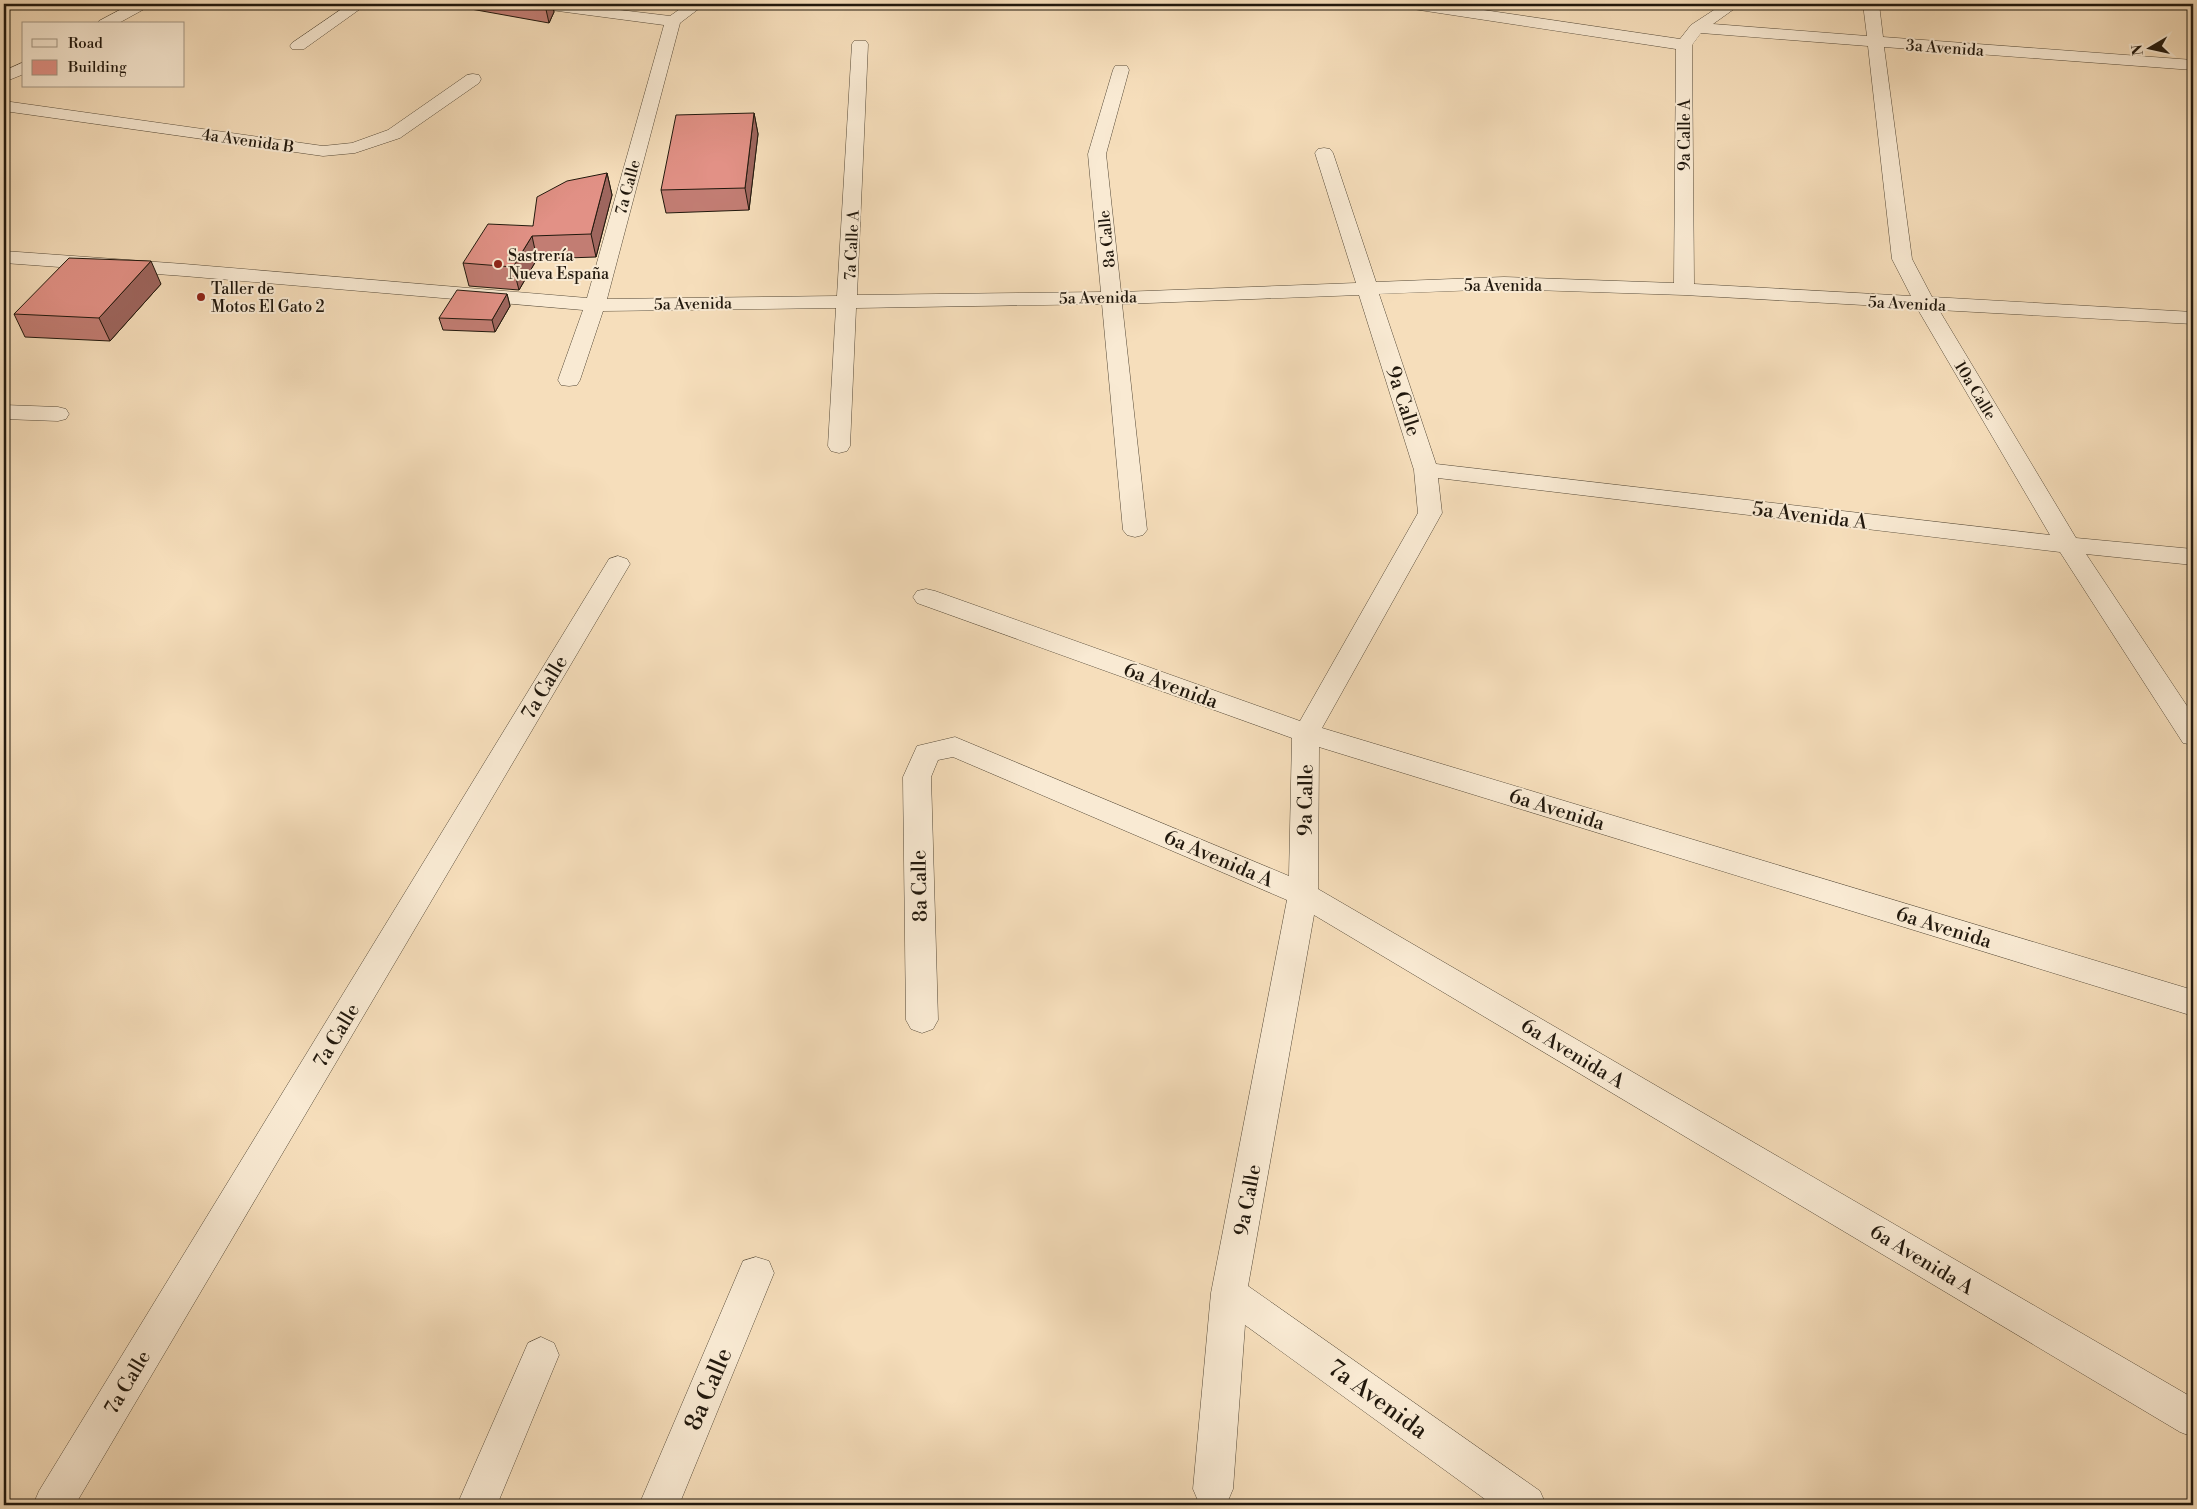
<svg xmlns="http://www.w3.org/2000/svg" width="2197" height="1509" font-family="'Libre Bodoni',serif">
<rect width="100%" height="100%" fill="#f6debb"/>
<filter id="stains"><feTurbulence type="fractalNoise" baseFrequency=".004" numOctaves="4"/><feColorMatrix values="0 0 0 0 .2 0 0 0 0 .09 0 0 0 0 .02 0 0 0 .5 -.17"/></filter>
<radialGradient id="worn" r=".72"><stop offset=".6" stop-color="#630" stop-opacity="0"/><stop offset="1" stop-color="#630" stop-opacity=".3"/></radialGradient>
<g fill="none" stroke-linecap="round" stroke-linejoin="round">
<defs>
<path id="minor" d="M131,4h19l-2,3 -31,17h-20l2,-3z
M349,4h18l-63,45h-12l-2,-3 2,-3z
M535,4h35l100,12 17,-12h18l-25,19 -73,276 230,-3 15,-252 2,-3h12l2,3 -11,251 244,-3 -13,-138 25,-84 2,-4h12l2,4 -23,84 15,138 235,-9 -41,-130 3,-4 6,-1 6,1 3,4 43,129 128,-5 170,6 2,-234 -263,-40 -6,-2 -2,-3h38l237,35 11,-14 32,-21h18l-28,20 154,12 -4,-32h16l4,33 310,23v10l-309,-23 28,212 20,38 261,15v12l-254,-14 137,228 117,11v16l-107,-11 107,161v30l-10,-2 -123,-191 -622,-74 4,35 -120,215 871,262v26l-874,-269 -1,142 875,509v39l-13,-5 -866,-517 -66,371 292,205 6,14h-53l-248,-180 -12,164 -6,14c-9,3 -19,3 -28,0l-6,-14 18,-196 76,-393 -334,-143 -15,3 -7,17 7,243 -5,9 -11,4 -11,-4 -5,-9 -3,-243 14,-31 38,-9 334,139 3,-138 -375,-135 -4,-6 4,-6 9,-2 9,2 365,130 118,-208 -4,-43 -55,-175 -237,9 25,226 -4,5 -8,2 -8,-2 -4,-5 -21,-226 -246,4 -6,138 -3,5 -8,2 -8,-2 -3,-5 8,-138 -233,3 -23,69 -3,5 -8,1 -8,-1 -3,-5 25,-70 -399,-34 -180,-13v-12l180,13 403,34 77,-273 -121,-16 -6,-2zM1701,33l167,13 24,213 19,37 -217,-12 -2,-239zM1504,289l180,6 233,13 133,227 -614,-71 -57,-170z
M24,62v12l-20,8v-11z
M473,74l6,1 2,4 -2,4 -79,55 -45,15 -32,3 -319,-45v-10l319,45 29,-3 36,-13 79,-55z
M4,405l54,2 8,2 3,5 -3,5 -8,2 -54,-2z
M618,556l9,3 3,5 -555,941h-42l6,-14 567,-927 3,-5z
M756,1257l13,4 5,12 -95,232h-40l104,-244z
M541,1337l13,6 5,12 -62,150h-40l71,-162z"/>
</defs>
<!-- minor casing -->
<use href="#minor" stroke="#564a38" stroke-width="1"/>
<!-- minor -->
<use href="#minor" fill="#f9ead3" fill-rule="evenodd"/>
</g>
<!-- wall -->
<path fill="#c27d73" stroke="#21180d" d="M443,4h109l2,8 -5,11z
M754,113l4,21 -9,76 -83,3 -5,-23z
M607,173l5,22 -16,62 -59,2 -18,31 -50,-4 -6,-23 70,-37z
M161,284l-51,57 -85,-4 -11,-23z
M507,294l3,12 -15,26 -52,-2 -4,-12z"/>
<!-- shaded-wall -->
<path fill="#9e665e" stroke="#21180d" d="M546,4h6l2,8 -5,11 -4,-18z
M754,113l4,21 -9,76 -4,-22z
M607,173l5,22 -16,62 -5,-23z
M532,236l5,23 -18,31 -6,-23z
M151,261l10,23 -51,57 -11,-23z
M507,294l3,12 -15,26 -3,-12z"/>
<!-- building -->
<path fill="#e29186" stroke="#21180d" d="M536,4h10l-1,1z
M754,113l-9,75 -84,2 15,-75z
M607,173l-16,61 -59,2 -19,31 -50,-4 25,-39 45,2 4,-29 30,-16z
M69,258l82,3 -52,57 -85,-4z
M457,290l50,4 -15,26 -53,-2z"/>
<!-- markers -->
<g fill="#8f2418" stroke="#f9ead3" stroke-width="2">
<circle cx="498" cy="264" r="5"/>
<circle cx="201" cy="297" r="5"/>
</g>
<g text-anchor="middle" stroke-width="4" stroke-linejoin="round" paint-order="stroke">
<!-- far-street labels -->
<g font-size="16" fill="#21180d" stroke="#f9ead3">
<text transform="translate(1945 47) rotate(4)" y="6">3a Avenida</text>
<text transform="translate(1684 135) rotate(-90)" y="6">9a Calle A</text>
<text transform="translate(248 140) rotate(8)" y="6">4a Avenida B</text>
<text transform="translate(627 187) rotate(-75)" y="6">7a Calle</text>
<text transform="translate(1106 239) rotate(-96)" y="6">8a Calle</text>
<text transform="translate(851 245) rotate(-87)" y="6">7a Calle A</text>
<text x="1503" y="291">5a Avenida</text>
<text transform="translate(1098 297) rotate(-1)" y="6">5a Avenida</text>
<text transform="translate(693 303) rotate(-1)" y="6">5a Avenida</text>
<text transform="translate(1907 303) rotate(3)" y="6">5a Avenida</text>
<text transform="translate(1976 390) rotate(59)" y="6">10a Calle</text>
</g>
<!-- far-poi labels -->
<g font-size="16" fill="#21180d" stroke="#f9ead3" text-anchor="start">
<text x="508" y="261">Sastrería<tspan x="508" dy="18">Nueva España</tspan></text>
<text x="211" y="294">Taller de<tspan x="211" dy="18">Motos El Gato 2</tspan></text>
</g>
<!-- street labels -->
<g font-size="20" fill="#21180d" stroke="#f9ead3">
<text transform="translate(1404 401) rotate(72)" y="7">9a Calle</text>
<text transform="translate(1810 515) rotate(7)" y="7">5a Avenida A</text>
<text transform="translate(1171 685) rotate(20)" y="7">6a Avenida</text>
<text transform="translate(544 687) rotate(-59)" y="7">7a Calle</text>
<text transform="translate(1305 800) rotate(-89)" y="7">9a Calle</text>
<text transform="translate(1557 809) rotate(17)" y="7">6a Avenida</text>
<text transform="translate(1219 858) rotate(23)" y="7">6a Avenida A</text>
<text transform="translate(919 886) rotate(-91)" y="7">8a Calle</text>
<text transform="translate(1944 927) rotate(17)" y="7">6a Avenida</text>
<text transform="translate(336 1035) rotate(-59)" y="7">7a Calle</text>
<text transform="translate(1573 1053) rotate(31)" y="7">6a Avenida A</text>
<text transform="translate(1247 1200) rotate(-79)" y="7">9a Calle</text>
<text transform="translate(1922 1259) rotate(31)" y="7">6a Avenida A</text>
<text transform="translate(127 1382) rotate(-59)" y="7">7a Calle</text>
</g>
<!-- near-street labels -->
<g font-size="24" fill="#21180d" stroke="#f9ead3">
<text transform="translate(708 1389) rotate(-67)" y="8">8a Calle</text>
<text transform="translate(1378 1399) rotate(36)" y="8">7a Avenida</text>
</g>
</g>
<!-- margin -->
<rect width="2197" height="1509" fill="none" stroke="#f6debb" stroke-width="20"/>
<rect x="5" y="5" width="2187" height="1499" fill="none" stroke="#21180d" stroke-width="2.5"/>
<rect x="10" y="10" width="2177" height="1489" fill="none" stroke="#21180d"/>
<!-- legend -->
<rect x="22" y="22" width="162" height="65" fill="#f9ead3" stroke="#a39684"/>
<rect x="32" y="39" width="25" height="8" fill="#f9ead3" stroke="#a39684"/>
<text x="68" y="48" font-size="15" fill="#21180d">Road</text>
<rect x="32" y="60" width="25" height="15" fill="#e29186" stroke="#a39684"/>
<text x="68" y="72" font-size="15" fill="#21180d">Building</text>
<!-- north arrow -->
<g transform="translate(2150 48) rotate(261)" stroke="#f9ead3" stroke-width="4" paint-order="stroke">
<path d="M0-4L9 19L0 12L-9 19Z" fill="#21180d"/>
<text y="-8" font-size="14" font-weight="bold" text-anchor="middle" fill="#21180d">N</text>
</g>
<rect width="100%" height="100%" filter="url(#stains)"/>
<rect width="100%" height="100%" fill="url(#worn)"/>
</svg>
